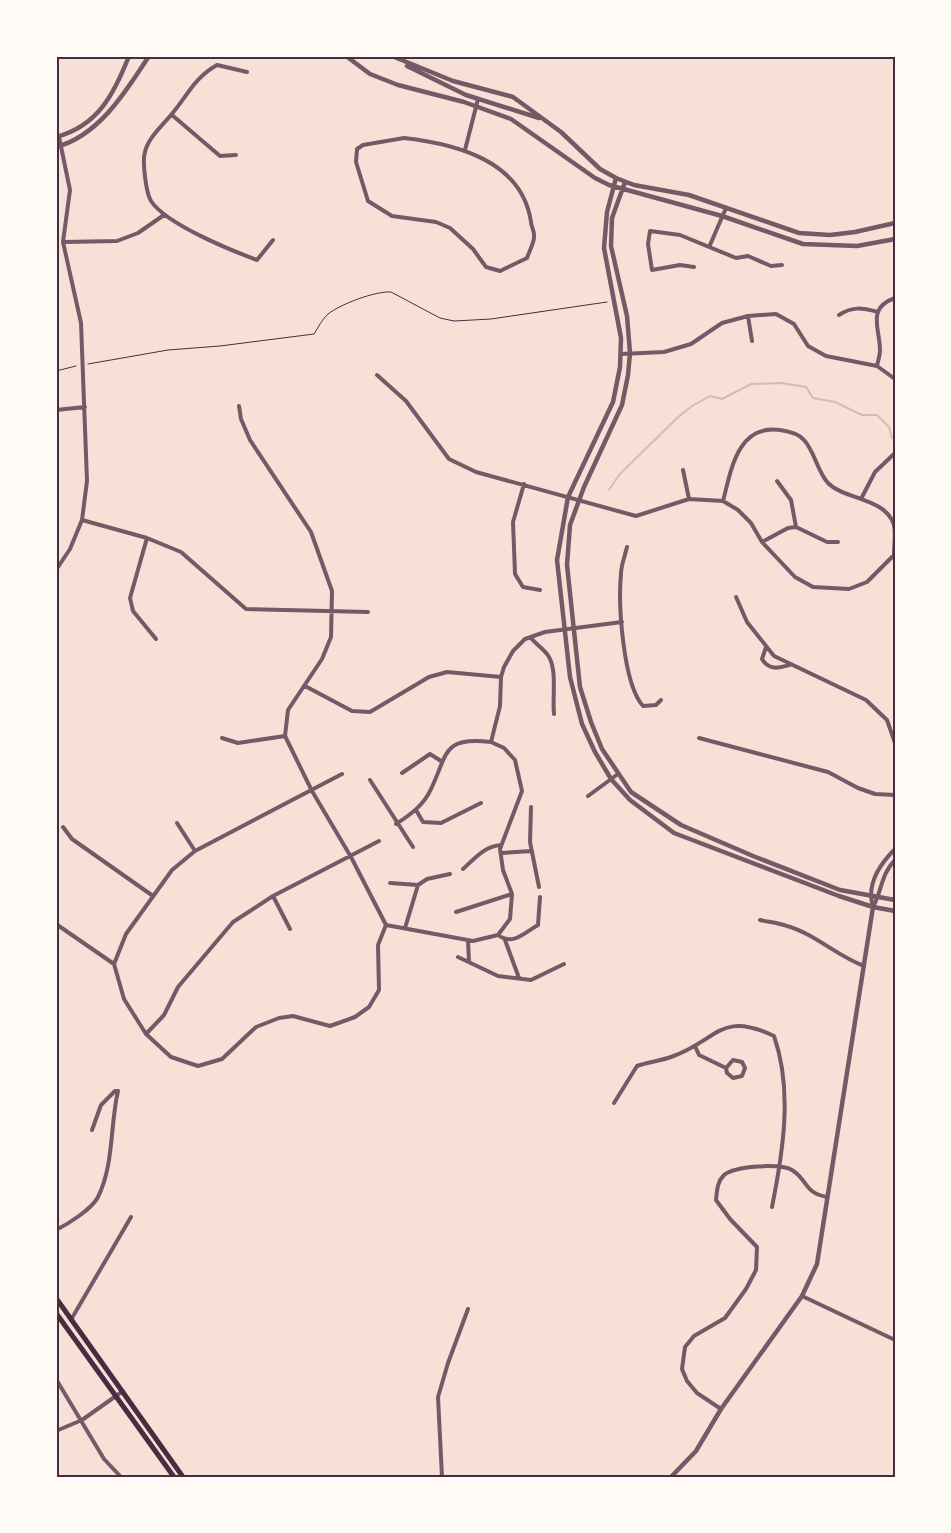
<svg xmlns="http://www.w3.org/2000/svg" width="951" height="1533" font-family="'Libre Baskerville',serif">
<rect width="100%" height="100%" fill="#f7e1d7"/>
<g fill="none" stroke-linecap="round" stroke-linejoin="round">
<!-- stream -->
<path stroke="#dcb8b0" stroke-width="2" d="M609,490l10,-15 58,-57 15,-12 18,-10 12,3 29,-15 30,-1 25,4 7,11 22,4 27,13h15l12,12 3,11"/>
<!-- path -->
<path stroke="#4a2c40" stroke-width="1" d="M88,364l80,-14 52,-4 94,-12c4,-6 8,-15 14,-20 13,-10 47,-23 63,-22l49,26 14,3 37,-2 116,-17
M56,371l20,-5"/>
<!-- minor -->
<path stroke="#755966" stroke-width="4" d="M247,72l-30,-7c-23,13 -29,30 -46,50 -9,11 -23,23 -26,37 -3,9 1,41 6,49 15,23 79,49 106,59l16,-20
M172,115l48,41 16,-1
M404,138c53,6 118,23 127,84 0,4 4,10 3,15 0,6 -5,15 -7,21l-27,13 -14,-4 -13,-18 -23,-21 -14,-6 -44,-6 -24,-15 -12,-39 1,-13 6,-4z
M465,150l13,-51
M63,242l54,-1 21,-8 26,-18
M710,245l16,-37
M694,267l-14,-2 -28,5 -4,-26 2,-13 30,4 56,23 12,-2 23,10 11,-1
M839,315c14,-9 23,-7 39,-3
M748,316l4,25
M621,354l43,-2 27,-8 31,-21 26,-7 28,-2 18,10 14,22 18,10 51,10 18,13
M877,366c1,-5 3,-11 3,-16 0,-21 -14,-42 15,-52
M377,375l29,26 43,58 27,13 160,44 53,-17 34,2 15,9 13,13 11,19 33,35 18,10 36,2 18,-7 27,-27c0,-9 2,-21 0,-30 -8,-27 -49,-25 -66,-42 -11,-12 -13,-31 -24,-43 -5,-6 -17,-9 -24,-10 -43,-6 -49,41 -57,71
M239,406l2,13 9,21 61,92 21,59 -1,46 -9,22 -34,51 -3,26 27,55 39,66 35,68
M56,410l29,-3
M683,470l6,29
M777,481l14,19 5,27
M524,484l-11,38 2,52 8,13 17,3
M861,499l14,-27 20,-19
M82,520l65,18 34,14 65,57 122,3
M147,538l-17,60 3,13 23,28
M762,542l26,-14 8,-1 31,15h11
M627,547c-2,9 -6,18 -6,27 -3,30 2,110 22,132l13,-1 5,-5
M56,570l14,-21 12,-29 5,-39 -6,-158 -18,-81 7,-52 -11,-53
M736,597l11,25 27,34 92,44 21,20 8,23
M530,637c5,6 12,11 17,17 11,13 5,43 7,60
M766,647l-4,12c7,12 17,9 28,6
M305,686l47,25 18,1 59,-35 18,-5 54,5
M222,738l16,5 47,-7
M699,738l129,34 30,16 17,6 20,1
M402,773l28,-19 11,7
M342,774l-147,77 -23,19 -46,64 -12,30 10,35 22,35 25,23 27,9 24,-7 34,-32 23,-9 14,-2 37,10 25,-9 14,-10 10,-17 -1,-45 8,-20
M370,780l43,67
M588,796l30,-22
M531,807l-1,35 9,45
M416,810l7,12 18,1 40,-20
M177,823l18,28
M396,824c14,-9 28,-19 35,-35 17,-35 11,-53 60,-47
M63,827l9,12 81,57
M895,849c-16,16 -29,36 -22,58 9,-16 8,-33 22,-47
M501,853l31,-2
M463,869c12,-11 22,-23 38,-24
M390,883l28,2 9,-6 23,-5
M273,896l17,33
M456,912l56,-18
M760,920c9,2 19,3 27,6 28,8 50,30 77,40
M56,924l58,40
M386,925l87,16 25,-6 12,-16 2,-25 -9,-24 -3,-21 22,-58 -7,-31 -11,-12 -13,-6 9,-36 1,-29 3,-10 9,-16 12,-12 20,-7 77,-10
M405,928l13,-43
M498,935c15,11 26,-2 40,-10l2,-28
M468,940l1,22
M505,940l14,38
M458,957l40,19 33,4 33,-16
M146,1034l18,-19 14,-28 55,-65 40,-26 106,-55
M695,1046l4,9 27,13 1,5 6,5 9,-2 3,-8 -3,-6 -9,-2 -7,8
M614,1103l23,-37c11,-4 23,-5 34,-9 47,-16 48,-47 103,-21 19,54 9,116 -2,171
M56,1230c12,-6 36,-21 42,-33 16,-32 12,-72 20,-106h-3l-14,14 -9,25
M802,1296l93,44
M72,1318l59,-101
M56,1379l48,80 17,18
M721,1409l-24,-16 -10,-12 -5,-12 3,-22 9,-11 31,-18 21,-29 10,-19 1,-23 -27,-28 -14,-19c1,-9 1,-18 8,-25 11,-9 55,-12 68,-5 16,10 12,23 35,27
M56,1431l26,-11 41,-29
M442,1477l-4,-80 10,-34 20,-54"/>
<!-- tertiary -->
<path stroke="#755966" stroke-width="4.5" d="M346,56l24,18 28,11 66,17 47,17 84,59 14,7 113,31 81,28 54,2 38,-7
M392,56l61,25 60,16 48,35 39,37 16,9 18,7 55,10 110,38 31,2 25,-3 40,-9
M407,66l59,29 73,23
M56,137c42,-11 58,-43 73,-81
M56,147c43,-11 71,-57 93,-91
M616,178l-9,34 -3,36 17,90 -1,29 -7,35 -45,95 -11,63 13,117 12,47 13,28 16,27 19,21 44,33 165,63 34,11 22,4
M625,182l-13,36 -1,28 16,70 3,37 -2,22 -6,30 -38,82 -14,38 -3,40 13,122 11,35 11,27 29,43 50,33 72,31 87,34 55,10
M671,1477l25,-26 25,-42 81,-113 15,-32 56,-357"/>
<!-- secondary -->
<path stroke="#4a2c40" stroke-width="5" d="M56,1298l127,179
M56,1313l118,164"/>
</g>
<!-- border -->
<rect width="951" height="1533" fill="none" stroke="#fffaf5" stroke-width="115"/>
<rect x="58" y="58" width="836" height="1418" fill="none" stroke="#4a2c40" stroke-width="2"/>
</svg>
